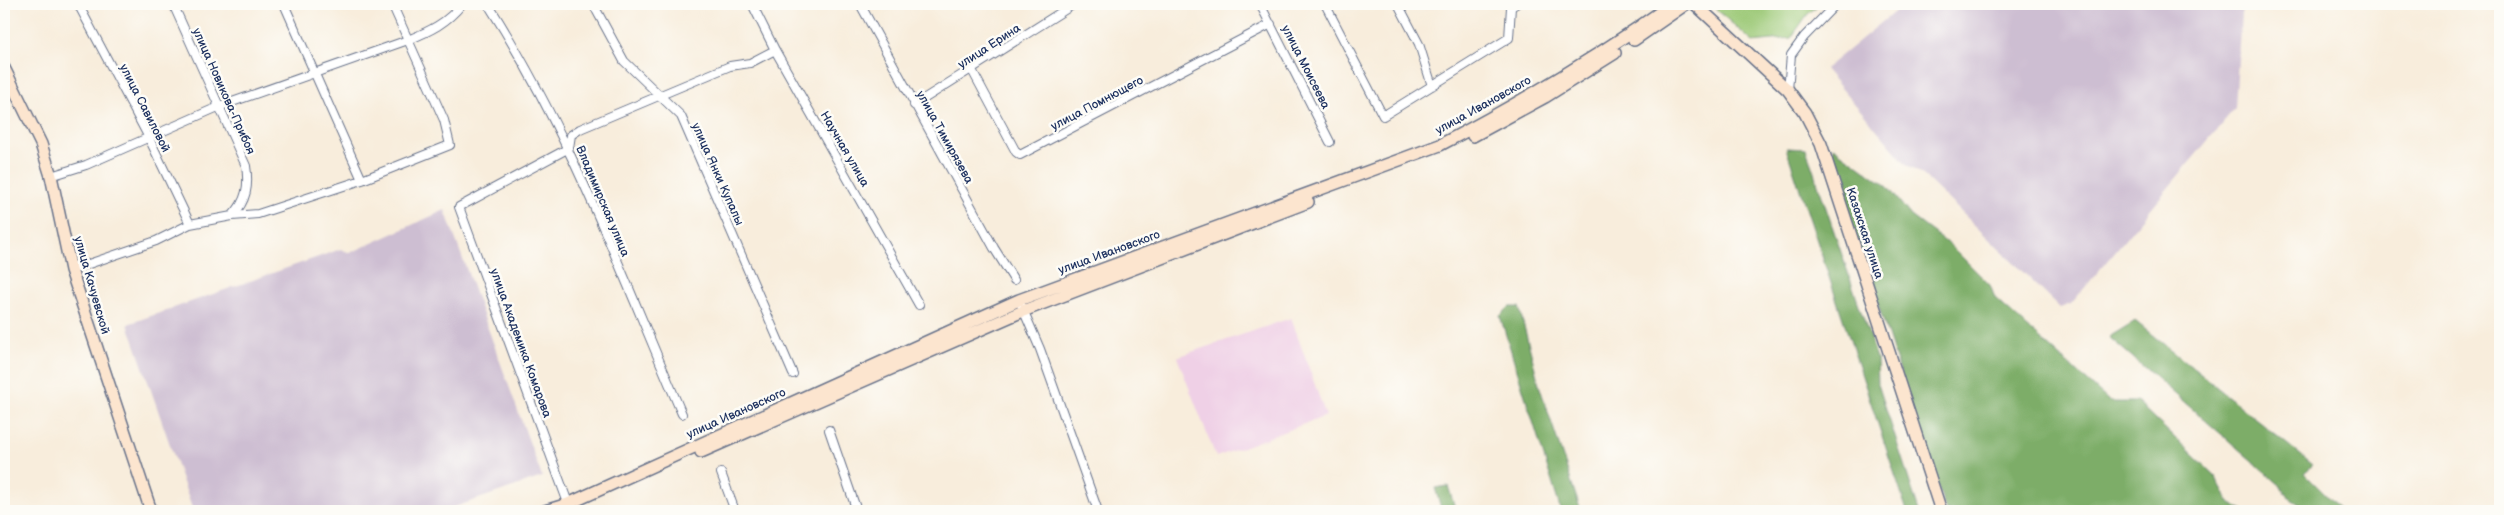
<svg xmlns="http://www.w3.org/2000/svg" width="2504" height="515" font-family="'Balsamiq Sans',sans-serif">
<rect width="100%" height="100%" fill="#fdfcf7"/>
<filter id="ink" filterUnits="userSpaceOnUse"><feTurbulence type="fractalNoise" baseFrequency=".02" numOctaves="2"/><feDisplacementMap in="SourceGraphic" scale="10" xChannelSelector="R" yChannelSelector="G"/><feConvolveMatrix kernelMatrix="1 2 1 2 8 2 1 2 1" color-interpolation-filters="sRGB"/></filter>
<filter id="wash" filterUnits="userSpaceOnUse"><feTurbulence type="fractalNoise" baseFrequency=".0096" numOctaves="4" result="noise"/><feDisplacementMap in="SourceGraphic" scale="20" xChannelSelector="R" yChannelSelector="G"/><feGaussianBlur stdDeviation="1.12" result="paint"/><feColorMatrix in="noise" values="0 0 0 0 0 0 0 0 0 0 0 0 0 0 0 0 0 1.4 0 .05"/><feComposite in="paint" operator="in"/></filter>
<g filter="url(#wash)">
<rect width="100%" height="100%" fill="#f8eddc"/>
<!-- built -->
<path fill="#efd0e6" d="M1291,318l35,98 -110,41 -39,-100z"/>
<!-- industrial -->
<path fill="#cdbed2" d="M1904,4h343l-6,9 -6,95 -164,196 -11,4 -137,-133 -16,-10 -82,-96z
M445,210l97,267 -99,34h-250l-65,-187 213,-75 9,4z"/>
<!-- green -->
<path fill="#9cc977" stroke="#5c7c6a" d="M1710,4h109l-12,11 -16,23 -38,4z"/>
<!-- forest -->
<path fill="#7dad68" stroke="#4c6e63" d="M1833,147l54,39 24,30 40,30 39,39 5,13 115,104h27l79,75c5,13 14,30 28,34h-298l-115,-349z
M1786,148l20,1 71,209 1,26 41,127h-12z
M1509,307h10l21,81 41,123h-20l-61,-195z
M2135,321l178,144 -9,8 38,38h-31l-26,-17 -5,-9 -171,-148z
M1448,486l8,25h-14l-7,-23z"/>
</g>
<g filter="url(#ink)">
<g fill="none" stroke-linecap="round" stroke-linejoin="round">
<defs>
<path id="street" d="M78,4l70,132 42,88
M173,4l73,162c3,19 1,35 -14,50
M284,4l78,176
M488,4c82,128 134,271 194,410
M593,4l31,57 57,55 112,258
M752,4l23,46 144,255
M860,4l134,244 20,32
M1260,4l70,138
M1325,4l58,112 126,-78 2,-31 5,-3
M1398,4l21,40 13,42
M972,70l44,82 4,3 251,-131
M1788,90l3,-35 13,-18 32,-33
M914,105l160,-101
M51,176l35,-11 132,-58 190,-67c22,-9 39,-17 54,-36
M71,270l85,-29 34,-17 42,-8 26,-2 104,-34 88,-35 -6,-25 -52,-116
M1019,300l21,49 58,162
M829,430l28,81
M721,473l14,38
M571,511l-112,-304 110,-59 2,-13 9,-6 150,-63 20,-3 25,-13"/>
<path id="secondary" d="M1695,4l93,86 17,23 16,31 120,367
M1634,40l52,-36
M4,68l37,76 10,32 20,94 80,241
M1473,136l72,-39 70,-44
M701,452l322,-141 285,-109
M545,511l23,-7 451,-204 421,-155c80,-42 158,-88 232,-141"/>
</defs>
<!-- street casing -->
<use href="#street" stroke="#68728a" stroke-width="10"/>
<!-- secondary casing -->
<use href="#secondary" stroke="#68728a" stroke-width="14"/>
<!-- street -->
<use href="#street" stroke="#fff" stroke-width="8"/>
<!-- secondary -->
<use href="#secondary" stroke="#fce5cf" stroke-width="11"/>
</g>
</g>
<g text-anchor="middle" stroke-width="5" stroke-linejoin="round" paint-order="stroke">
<!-- street labels -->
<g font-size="12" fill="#1b2f5e" stroke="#fdfcf7">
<text transform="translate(989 46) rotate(-33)" y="4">улица Ерина</text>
<text transform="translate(1306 67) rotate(63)" y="4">улица Моисеева</text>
<text transform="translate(224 91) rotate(66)" y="4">улица Новикова-Прибоя</text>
<text transform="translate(1097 103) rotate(-28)" y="4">улица Помнющего</text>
<text transform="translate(1483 105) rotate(-29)" y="4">улица Ивановского</text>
<text transform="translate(145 108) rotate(63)" y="4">улица Савиловой</text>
<text transform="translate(945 137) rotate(61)" y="4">улица Тимирязева</text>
<text transform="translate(845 149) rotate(60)" y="4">Научная улица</text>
<text transform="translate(718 174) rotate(66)" y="4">улица Янки Купалы</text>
<text transform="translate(603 201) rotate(67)" y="4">Владимирская улица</text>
<text transform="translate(1865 233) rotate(72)" y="4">Казахская улица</text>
<text transform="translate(1109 252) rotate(-20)" y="4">улица Ивановского</text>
<text transform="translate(92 285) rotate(74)" y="4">улица Качуевской</text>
<text transform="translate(521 343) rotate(70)" y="4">улица Академика Комарова</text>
<text transform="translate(736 413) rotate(-24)" y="4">улица Ивановского</text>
</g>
</g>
<!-- margin -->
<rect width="2504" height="515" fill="none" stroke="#fdfcf7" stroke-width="20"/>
</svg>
